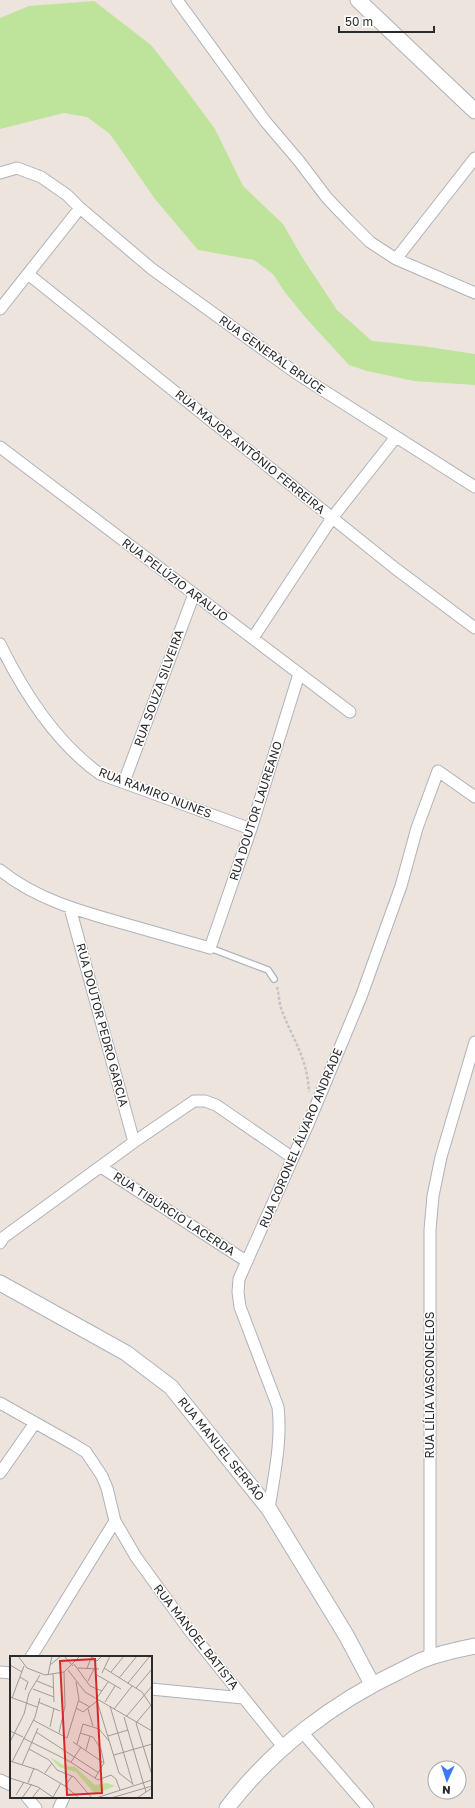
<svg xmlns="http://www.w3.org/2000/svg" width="475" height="1808" font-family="'Golos Text',sans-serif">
<rect width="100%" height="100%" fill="#ede4de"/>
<!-- green -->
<path fill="#bde49a" d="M94,1l57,44 33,42 31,42 28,57 40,38 19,33 35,53 35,31 50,5 53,8v31l-61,-4 -47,-10 -18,-6 -44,-48 -21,-26 -11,-17 -19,-14 -56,-10 -43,-51 -45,-65 -23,-17 -23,-4 -64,16v-111l29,-12z"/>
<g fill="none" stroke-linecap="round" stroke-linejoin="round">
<defs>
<path id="lane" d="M210,948l58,22 6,9"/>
<path id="street" d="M177,0l88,121 34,40 28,37 21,22 22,22 26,17 79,34
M0,173l17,-5 24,9 26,18 13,13 72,61 144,104 179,114
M396,259l79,-101
M28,274l368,295 79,59
M0,309l80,-101
M0,447l350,265
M253,638l79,-120 64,-81
M0,644c24,49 55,98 100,130l151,55
M124,782l70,-188
M0,870c36,29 79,41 122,53 29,8 59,17 88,25l41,-119 48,-155
M70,908l64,234
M101,1167l145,94
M0,1243l4,-6 130,-95 60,-41h11l11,4 77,53
M0,1403l73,41 13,8 16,24 5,12 8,33 21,36 53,73 95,118
M0,1473l35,-50
M269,1509c5,-33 13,-68 9,-102l-38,-100 -2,-15 1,-13 70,-157 52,-125 40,-111 16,-58 21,-57 37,26
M31,1657l84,-136
M430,1657v-427l3,-34 8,-39 34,-115
M0,1672l11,1
M151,1689l92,9
M302,1732l66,76
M0,1780l11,5
M27,1797l9,11
M59,1808l5,-11"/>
<path id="secondary" d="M358,0l117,111
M0,1283l126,70 45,34 98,122 77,126 26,49
M227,1808c45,-59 107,-106 173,-137 10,-5 20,-11 31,-14 14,-5 29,-8 44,-11"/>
</defs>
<!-- lane casing -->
<use href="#lane" stroke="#aeb2bb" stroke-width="8"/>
<!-- street casing -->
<use href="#street" stroke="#aeb2bb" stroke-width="13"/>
<!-- secondary casing -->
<use href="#secondary" stroke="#aeb2bb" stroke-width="17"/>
<!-- path -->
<path stroke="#c4c4c4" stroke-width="2.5" stroke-dasharray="3 2" stroke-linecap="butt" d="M277,987c2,7 2,17 5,24 12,31 25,46 27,81"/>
<!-- lane -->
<use href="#lane" stroke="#fff" stroke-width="5.5"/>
<!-- street -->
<use href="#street" stroke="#fff" stroke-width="11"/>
<!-- secondary -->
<use href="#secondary" stroke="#fff" stroke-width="15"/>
</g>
<g text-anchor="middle" stroke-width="3" stroke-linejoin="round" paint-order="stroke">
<!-- street labels -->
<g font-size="12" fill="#2b2b2b" stroke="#fff">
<text transform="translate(272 355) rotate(35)" y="4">RUA GENERAL BRUCE</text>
<text transform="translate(250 452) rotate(39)" y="4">RUA MAJOR ANTÔNIO FERREIRA</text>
<text transform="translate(175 580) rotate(37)" y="4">RUA PELÚZIO ARAUJO</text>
<text transform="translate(159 688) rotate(-70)" y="4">RUA SOUZA SILVEIRA</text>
<text transform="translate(155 793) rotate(21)" y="4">RUA RAMIRO NUNES</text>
<text transform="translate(256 811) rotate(-72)" y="4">RUA DOUTOR LAUREANO</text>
<text transform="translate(102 1025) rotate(75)" y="4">RUA DOUTOR PEDRO GARCIA</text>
<text transform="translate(301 1138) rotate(-67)" y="4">RUA CORONEL ÁLVARO ANDRADE</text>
<text transform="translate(174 1214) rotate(33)" y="4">RUA TIBÚRCIO LACERDA</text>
<text transform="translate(430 1385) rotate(-90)" y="4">RUA LÍLIA VASCONCELOS</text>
<text transform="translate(221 1449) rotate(51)" y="4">RUA MANUEL SERRÃO</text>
<text transform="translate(196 1637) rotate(52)" y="4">RUA MANOEL BATISTA</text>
</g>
</g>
<!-- overview -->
<g transform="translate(10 1656)">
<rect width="142" height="142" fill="#ede4de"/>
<path d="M40,101l15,9 10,1 20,18 12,-2 8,3 -20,8 -19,-22 -17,-5z" fill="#bde49a"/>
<path fill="none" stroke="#9f9a96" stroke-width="1" d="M8,0l9,12 18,7 19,-3 16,-16M54,0l9,10M82,1l5,4 5,-5M64,8l16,22 12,5M0,9l12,7M40,9l11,-9M68,12l21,1M77,12l5,-12M94,12l38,24 10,15M58,14l17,22 67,39M101,16l13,-16M92,17l8,-17M43,18l1,28M38,19l4,-19M87,19l24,14M10,21l8,5 -3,8M109,22l18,-22M27,25l17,7M78,25l6,-12M118,27l22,-27M126,32l16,-19M23,33l21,8M0,41l27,10M2,42l12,-32M87,42l11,-16M69,45l11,6M87,45l22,72 14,11M28,46l22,9M95,46l10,-16M142,48l-16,19 16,52M100,50l23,79M66,52l7,4 14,-11M78,53l5,17M104,53l18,-23M114,61l22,75M116,61l26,-31M23,64l34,18 12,-39 -3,-17M40,71l4,-19M0,75l13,6M26,76l63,41M49,77l6,-27 -1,-34M70,77l13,4 8,12 3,14 -9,15M98,80l20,-6M13,82l46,23 29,19 13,-5 5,4 4,11M0,86l14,-28 5,-21 11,-18M63,86l31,21M67,88l6,-20 16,5 10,12M19,93l20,11 8,10 17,7 18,21M76,94l4,-14M104,99l38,-11M0,105l28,9 27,16 14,12M2,106l23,-45 5,-19M61,106l10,-15M12,109l16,-37M35,117l7,-10M0,122l28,9 16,11M18,127l6,-15M55,130l7,-10M6,139l8,-13M43,141l8,-14M12,142l10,-14M22,142l8,-10M86,142l56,-18M101,142l41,-12M127,142l15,-10"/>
<path fill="#d62828" fill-opacity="0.15" stroke="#d62828" stroke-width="2" d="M85,3l7,134 -35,2 -7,-134z"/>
<rect width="142" height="142" fill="none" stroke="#2b2b2b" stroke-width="2"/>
</g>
<!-- north arrow -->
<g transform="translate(447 1780) rotate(183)"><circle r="19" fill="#ffffff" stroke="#aaaaaa"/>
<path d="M0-3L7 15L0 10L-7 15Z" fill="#3d79fb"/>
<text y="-6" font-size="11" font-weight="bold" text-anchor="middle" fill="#2b2b2b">N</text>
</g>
<!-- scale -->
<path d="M339 26v6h95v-6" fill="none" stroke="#2b2b2b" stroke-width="2"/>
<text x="345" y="26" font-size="12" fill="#2b2b2b" stroke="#ffffff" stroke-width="3" paint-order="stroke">50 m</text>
</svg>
